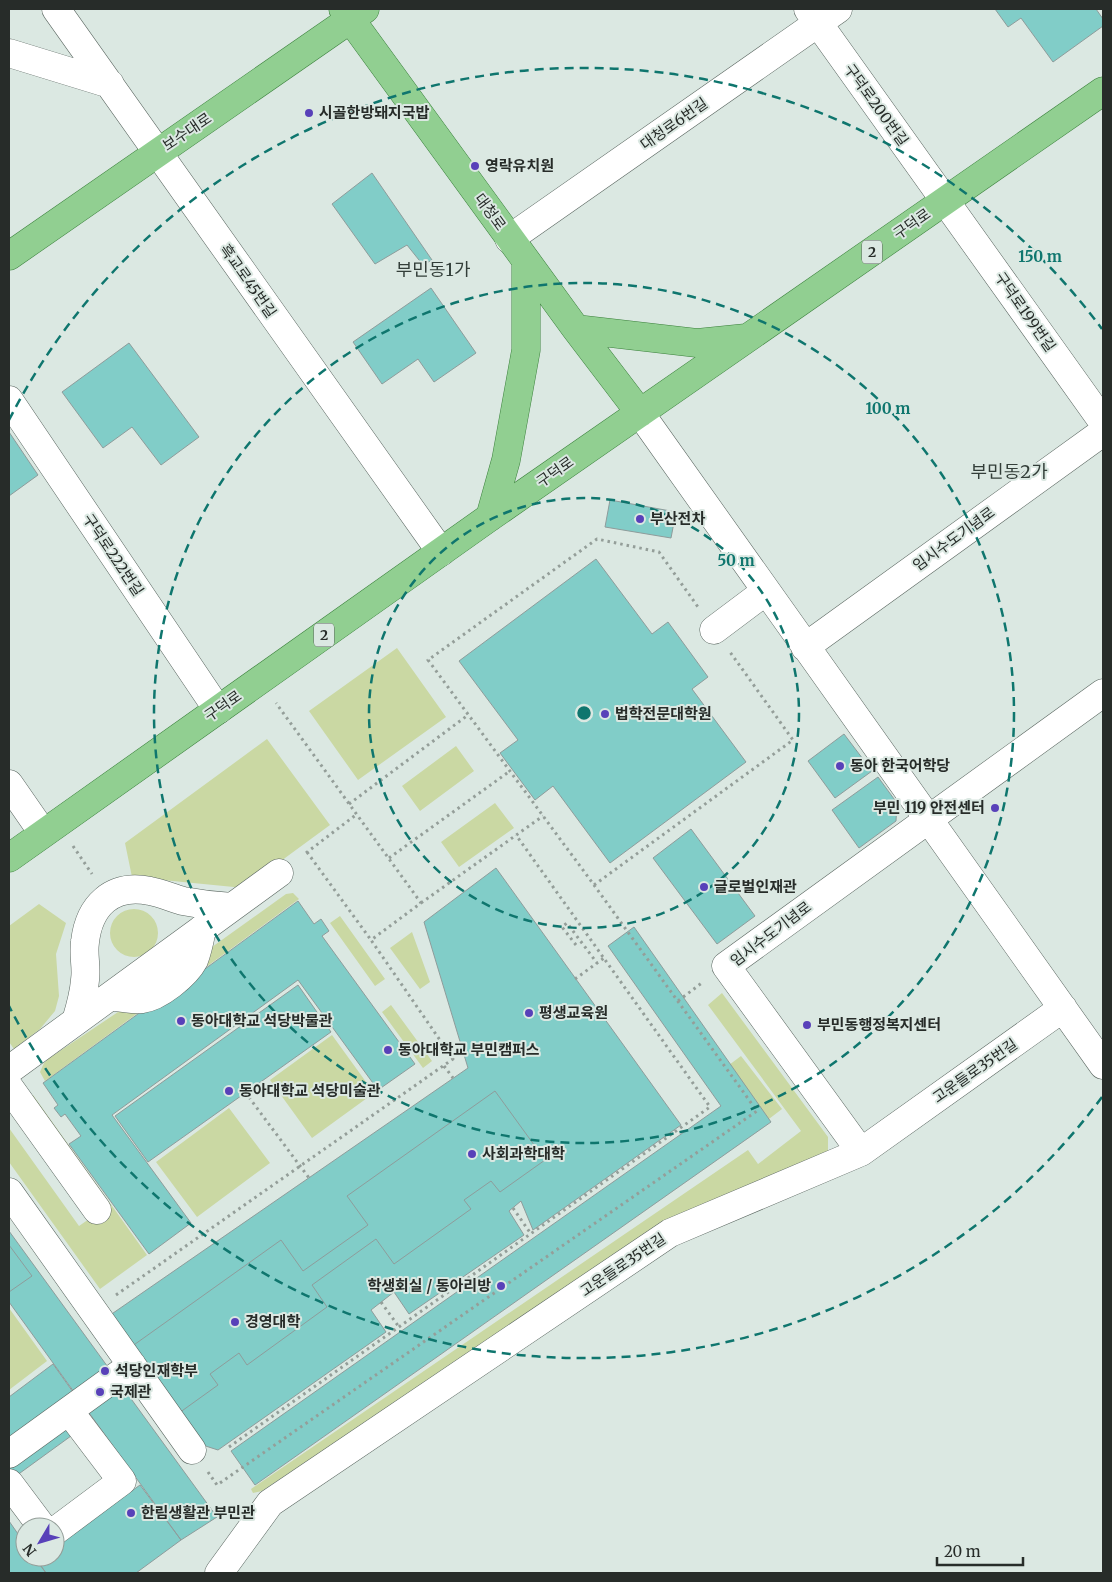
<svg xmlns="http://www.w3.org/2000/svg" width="1112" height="1582" font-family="Merriweather,'Noto Sans KR',serif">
<rect width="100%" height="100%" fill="#dbe8e2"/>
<!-- green -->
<path fill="#cad8a3" d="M397,648l49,69 -88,63 -49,-69z
M267,739l63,86 -86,63 -112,-11 -7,-34z
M456,746l18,25 -54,40 -18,-25z
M495,803l19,25 -55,39 -18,-25z
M293,893l6,6 -101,74 14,-26 74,-53z
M39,904l27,19 -10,31 3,42 -4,15 -15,18 -26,20 -5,-7v-116z
M110 933a24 24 0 1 1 48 0a24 24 0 1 1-48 0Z
M340,916l45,63 -10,7 -45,-63z
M412,932l18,50 -10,7 -30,-41z
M722,993l106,144v16l-162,71 -404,267 -9,2 -2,-4 497,-339 10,14 43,-33 -93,-126z
M391,1005l41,56 -9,7 -41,-56z
M146,1007l-101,74 -5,-9 4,-9 4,-4 73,-49z
M332,1035l42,58 -62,45 -42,-58z
M741,1056l41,53 -33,25 -40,-54z
M29,1095h4l114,160 -47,34 -91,-127v-34l70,98 26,-18z
M229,1108l41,55 -73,54 -41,-55z
M9,1308l38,53 -38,29z"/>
<!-- building -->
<path fill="#81cdc8" stroke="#8e9c9b" d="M995,9h101l7,10v7l-50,36 -32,-44 -13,9z
M372,173l60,87 -9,5 -16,-20 -32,19 -43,-60z
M431,288l45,65 -42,29 -16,-23 -36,25 -29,-42z
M129,343l70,94 -38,28 -29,-38 -29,21 -41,-56z
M9,432l29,43 -29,21z
M610,500l66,12 -5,26 -66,-11z
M596,559l56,75 16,-12 40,55 -16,12 54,73 -136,101 -57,-77 -18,14 -35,-47 18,-13 -59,-79z
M844,734l28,37 -37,27 -27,-37z
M878,777l19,26 -1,18 -37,27 -27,-38z
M691,829l64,87 -38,28 -64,-86z
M496,868l185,257 -148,105 -12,-29 -12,10 15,24 -115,79 -15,-22 -23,18 15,22 -168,118 -28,-9 -87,-121 365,-252 -44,-146z
M298,901l16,23 7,-5 8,12 -7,5 93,128 -37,26 -80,-110 -186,135 79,108 -42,31 -80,-110 12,-8 -16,-22 -4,3 -7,-9 4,-3 -15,-22 110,-80 30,-18z
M634,927l137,195 -516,363 -24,-34 490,-345 -113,-160z
M298,985l33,47 -183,130 -33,-46z
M495,1091l50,69 -45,32 -9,-11 -27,19 7,9 -77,55 -18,-25 -64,46 15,22 -80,58 -8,-12 -29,21 8,11 -39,28 -48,-66 150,-107 22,31 65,-46 -21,-29z
M9,1231l208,286 -36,23 -172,-238z
M9,1245l23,31 -23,16z
M53,1364l40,56 -84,61v-84z
M140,1485l41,55 -45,33h-90l-9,-13 4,-3h14v-10z
M9,1521l16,23v13h9l12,16h-37z"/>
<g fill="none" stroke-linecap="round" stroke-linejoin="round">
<defs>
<path id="minor" d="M56,9l385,543
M808,9l295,413
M9,53l101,31
M509,239l329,-230
M9,400l209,310
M640,413l463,652
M714,630l52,-39
M805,647l298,-215
M9,784l34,49
M111,996c10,2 20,4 31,3 17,-2 44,-24 52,-39 4,-10 6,-21 8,-31
M76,1021c4,-13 8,-27 9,-41 2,-12 -2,-25 0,-38 4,-36 27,-59 65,-51 11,2 22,7 33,10 16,3 33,5 49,6
M9,1070l270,-197
M9,1087l88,123
M861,1152l-135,-186 377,-273
M9,1192l183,258
M9,1454l123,-89
M9,1483l33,44
M55,1531l67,-50 -53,-70
M219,1573l51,-70 400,-270 191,-81 202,-144"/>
<path id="major" d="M343,9l233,320 64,84
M9,256l356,-247
M576,329l121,14 49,-5
M490,517l16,-57 20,-110v-89
M9,858l481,-341 613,-426"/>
</defs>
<!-- minor casing -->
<use href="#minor" stroke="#5a6660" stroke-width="29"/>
<!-- major casing -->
<use href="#major" stroke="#3c813d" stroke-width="29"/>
<!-- path -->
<path stroke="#949e99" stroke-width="3" stroke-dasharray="2.5 4" stroke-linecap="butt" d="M349,804l119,-89
M73,846l19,28
M307,852l64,88
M306,853l51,-39
M389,858l121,-87
M594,885l199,-145 -63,-88
M421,903l122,-87
M576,945l-14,-18 5,-4 30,40
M575,979l29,-21
M678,1001l25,-19
M444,1066l9,12
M245,1092l64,86
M513,1208l18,26
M116,1295l337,-236 -82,-119 50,-37 -145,-200
M381,1302l18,25
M229,1447l481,-340 -194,-272
M208,1472l9,13 540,-374 -163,-226 -166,-225 169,-121 62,13 39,55"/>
<!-- minor -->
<use href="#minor" stroke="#fff" stroke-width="28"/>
<!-- major -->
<use href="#major" stroke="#91cf91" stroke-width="28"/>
</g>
<!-- distance rings -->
<g fill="none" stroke="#0f766e" stroke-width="2.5" stroke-dasharray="9 6">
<circle cx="584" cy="713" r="215"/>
<circle cx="584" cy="713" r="430"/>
<path d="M1102 1097A645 645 0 0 1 9 1006M9 420A645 645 0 0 1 1102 329"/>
</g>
<!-- markers -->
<g fill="#5841b9" stroke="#dbe8e2" stroke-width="2">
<circle cx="309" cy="113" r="5"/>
<circle cx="475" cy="166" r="5"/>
<circle cx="640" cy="519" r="5"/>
<circle cx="605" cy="714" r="5"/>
<circle cx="840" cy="766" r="5"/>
<circle cx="995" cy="808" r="5"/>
<circle cx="704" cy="887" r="5"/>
<circle cx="529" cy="1013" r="5"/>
<circle cx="181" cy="1021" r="5"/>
<circle cx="807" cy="1025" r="5"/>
<circle cx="388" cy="1050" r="5"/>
<circle cx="229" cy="1091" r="5"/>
<circle cx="472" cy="1154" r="5"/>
<circle cx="501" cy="1286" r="5"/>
<circle cx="235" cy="1322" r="5"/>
<circle cx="105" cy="1371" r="5"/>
<circle cx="100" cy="1392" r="5"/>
<circle cx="131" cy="1513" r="5"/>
</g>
<g text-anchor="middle" stroke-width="4" stroke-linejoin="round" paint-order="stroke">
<!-- shield labels -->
<g fill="#dbe8e2" stroke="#5d6460" stroke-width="1">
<rect x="862" y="240.5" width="20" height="23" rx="4"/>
<rect x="314" y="623.5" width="20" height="23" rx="4"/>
</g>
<g font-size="14" font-weight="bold" fill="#272c29">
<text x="872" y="257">2</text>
<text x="324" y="640">2</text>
</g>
<!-- street labels -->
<g font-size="15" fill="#272c29" stroke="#dbe8e2">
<text transform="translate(876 105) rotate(54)" y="5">구덕로200번길</text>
<text transform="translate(674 124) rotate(-35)" y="5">대청로6번길</text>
<text transform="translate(187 132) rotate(-34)" y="5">보수대로</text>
<text transform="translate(490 212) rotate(54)" y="5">대청로</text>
<text transform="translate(912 224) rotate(-35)" y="5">구덕로</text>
<text transform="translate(248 281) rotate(55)" y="5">흑교로45번길</text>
<text transform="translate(1025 312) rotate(55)" y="5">구덕로199번길</text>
<text transform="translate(555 472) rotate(-35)" y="5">구덕로</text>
<text transform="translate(954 539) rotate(-36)" y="5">임시수도기념로</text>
<text transform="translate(113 555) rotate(56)" y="5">구덕로222번길</text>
<text transform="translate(223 706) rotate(-35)" y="5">구덕로</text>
<text transform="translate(771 934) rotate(-37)" y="5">임시수도기념로</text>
<text transform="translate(975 1071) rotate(-35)" y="5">고운들로35번길</text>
<text transform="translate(623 1265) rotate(-34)" y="5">고운들로35번길</text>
</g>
<!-- poi labels -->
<g font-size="15" font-weight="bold" fill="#272c29" stroke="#dbe8e2" text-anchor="start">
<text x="319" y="118">시골한방돼지국밥</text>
<text x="485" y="171">영락유치원</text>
<text x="650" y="524">부산전차</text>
<text x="615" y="719">법학전문대학원</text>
<text x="850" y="771">동아 한국어학당</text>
<text x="985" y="813" text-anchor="end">부민 119 안전센터</text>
<text x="714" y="892">글로벌인재관</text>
<text x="539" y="1018">평생교육원</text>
<text x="191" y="1026">동아대학교 석당박물관</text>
<text x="817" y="1030">부민동행정복지센터</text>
<text x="398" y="1055">동아대학교 부민캠퍼스</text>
<text x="239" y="1096">동아대학교 석당미술관</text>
<text x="482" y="1159">사회과학대학</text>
<text x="491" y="1291" text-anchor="end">학생회실 / 동아리방</text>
<text x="245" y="1327">경영대학</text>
<text x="115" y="1376">석당인재학부</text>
<text x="110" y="1397">국제관</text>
<text x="141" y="1518">한림생활관 부민관</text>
</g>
<!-- quarter labels -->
<g font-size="18" fill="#333e39" stroke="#dbe8e2">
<text x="433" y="276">부민동1가</text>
<text x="1009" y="478">부민동2가</text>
</g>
</g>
<circle cx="584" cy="713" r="8" fill="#0f766e" stroke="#dbe8e2" stroke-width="2.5"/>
<g font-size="15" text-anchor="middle" font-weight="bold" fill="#0f766e" stroke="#dbe8e2" stroke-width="4" stroke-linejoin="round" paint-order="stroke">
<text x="1040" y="262">150 m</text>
<text x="888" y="414">100 m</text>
<text x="736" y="566">50 m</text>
</g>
<!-- border -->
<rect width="1112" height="1582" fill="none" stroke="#272c29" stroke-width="20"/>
<!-- north arrow -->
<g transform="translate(40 1542) rotate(232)"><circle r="24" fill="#dbe8e2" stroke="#939d98"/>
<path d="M0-4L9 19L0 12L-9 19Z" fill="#5841b9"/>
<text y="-8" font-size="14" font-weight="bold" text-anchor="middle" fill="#272c29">N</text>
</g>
<!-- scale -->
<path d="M937 1557v8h86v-8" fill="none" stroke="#272c29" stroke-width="2.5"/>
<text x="944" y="1557" font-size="15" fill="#272c29" stroke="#dbe8e2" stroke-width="4" paint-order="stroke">20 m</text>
</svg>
